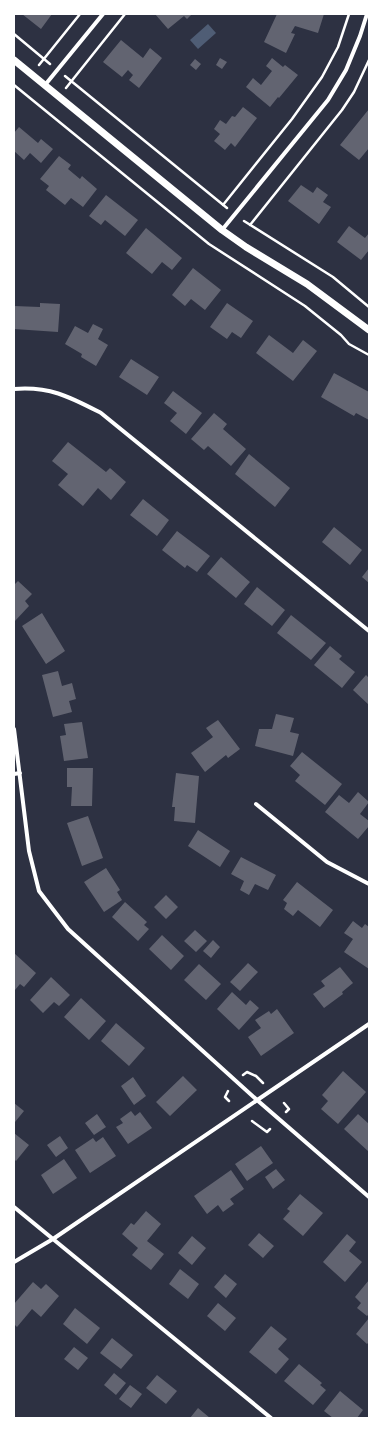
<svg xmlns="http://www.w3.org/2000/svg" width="383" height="1432" font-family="Manrope,sans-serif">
<rect width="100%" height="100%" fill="#2d3142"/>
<!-- water -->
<path fill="#4f5d75" d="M208,24l8,9 -18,16 -8,-9z"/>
<!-- building -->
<path fill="#626471" d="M22,14h30l-11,15z
M155,14h37l-5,5 -3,-3 -16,13z
M277,14h47l-6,19 -23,-7 -4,7 4,1 -9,19 -22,-11z
M121,40l22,18 7,-10 12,10 -23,30 -10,-8 4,-5 -5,-5 -6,7 -19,-15z
M220,58l7,4 -5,7 -6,-4z
M272,58l11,9 2,-2 13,10 -19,23 -1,-1 -8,10 -24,-20 7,-9 8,7 11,-14 -6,-5z
M195,59l6,5 -5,6 -6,-5z
M243,107l14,11 -22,29 -4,-4 -6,7 -11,-9 6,-7 -6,-5 6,-9 6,4 6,-8 3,1z
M369,109v39l-10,12 -19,-15z
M19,127l19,16 3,-4 12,10 -12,14 -11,-10 -6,7 -10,-9v-18z
M59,156l12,9 -3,4 12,10 2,-3 15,13 -14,18 -12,-9 -6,7 -19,-15 3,-4 -9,-7z
M301,185l12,8 4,-6 11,8 -5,7 8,5 -12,17 -31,-23z
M106,195l32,25 -13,16 -20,-16 -4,5 -12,-9z
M349,226l16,12 4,-5v17l-8,10 -24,-18z
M146,228l36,30 -10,12 -10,-8 -10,12 -26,-21z
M193,268l28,22 -16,20 -14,-11 -6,7 -13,-11z
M40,303l20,1 -2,28 -44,-3v-23l26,1z
M227,303l26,18 -12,17 -9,-6 -5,7 -17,-12z
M93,324l10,5 -5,10 10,6 -12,21 -15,-9 1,-3 -17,-10 10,-18 13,7z
M269,335l24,18 10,-13 14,11 -24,30 -37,-28z
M131,359l28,18 -12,18 -28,-18z
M334,373l35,19v28l-13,-7 -2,3 -33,-19z
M173,391l29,22 -16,21 -16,-13 7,-8 -13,-10z
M214,413l13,11 -4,5 23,20 -15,17 -23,-20 -4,4 -13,-11z
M68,442l38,30 4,-4 16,14 -15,18 -13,-12 -15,18 -25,-21 10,-11 -16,-13z
M249,454l41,34 -15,19 -40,-33z
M143,499l26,21 -12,16 -27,-21z
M334,527l28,23 -12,15 -28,-23z
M177,531l33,25 -13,16 -10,-7 -2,3 -23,-18z
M221,557l29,25 -14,16 -29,-24z
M369,568v15l-7,-6z
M18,581l14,13 -7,7 4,5 -15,16v-37z
M257,587l28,23 -13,16 -28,-22z
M42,613l23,38 -19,13 -24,-38z
M291,615l35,28 -15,17 -34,-27z
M330,646l12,10 -3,3 16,13 -13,16 -28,-23z
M58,671l4,15 10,-3 4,16 -7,2 3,11 -19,5 -11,-42z
M366,675l3,3v27l-16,-15z
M276,714l18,4 -4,14 9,2 -6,22 -38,-10 4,-17h13z
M218,720l22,29 -12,9 -2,-3 -21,17 -14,-19 22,-16 -7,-9z
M82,722l6,36 -24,3 -4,-25 6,-1 -2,-11z
M302,752l40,32 -17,21 -30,-24 5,-6 -10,-9z
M67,768h26l-1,38h-21l1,-19h-5z
M176,773l23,3 -4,47 -21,-2 1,-14h-3z
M358,792l11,10 -9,12 9,7v5l-11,13 -33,-27 14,-17 10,8z
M88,816l15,42 -21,8 -15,-43z
M198,830l32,21 -10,16 -32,-21z
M241,857l35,18 -8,15 -13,-6 -6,11 -9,-5 4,-9 -13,-7z
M106,868l14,22 -3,2 5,8 -18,12 -20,-30z
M297,882l36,28 -13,17 -22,-17 -5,6 -9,-7 3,-6 -4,-3z
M166,895l12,12 -12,12 -12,-12z
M125,902l22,20 -3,3 5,4 -11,12 -26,-24z
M353,921l9,7 3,-4 4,3v42l-25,-17 9,-13 -9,-6z
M195,930l12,11 -11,11 -12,-11z
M162,935l22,21 -13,14 -22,-21z
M213,940l7,7 -9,11 -8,-7z
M14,953l22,20 -12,14 -4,-3 -5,6z
M248,963l10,9 -18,19 -10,-9z
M199,964l22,20 -15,16 -22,-20z
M340,967l13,16 -11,9 1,2 -19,14 -11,-14 12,-8 -4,-5z
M51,977l19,18 -11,11 -5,-4 -11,11 -13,-13z
M232,992l14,13 4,-5 9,8 -20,22 -22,-21z
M81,998l25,23 -17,19 -25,-23z
M277,1009l17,24 -33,23 -13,-19 13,-9 -6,-8 14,-9 2,3z
M116,1023l29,25 -16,18 -28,-25z
M343,1071l23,21 -28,32 -17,-15 7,-8 -6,-6z
M183,1076l14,14 -27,26 -14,-14z
M133,1077l13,19 -12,9 -13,-19z
M14,1103l10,8 -9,11 -1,-1z
M131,1111l4,5 5,-4 12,16 -24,16 -12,-17 7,-4 -3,-4z
M97,1114l9,13 -12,8 -9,-12z
M358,1114l11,10v28l-25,-23z
M14,1133l15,12 -13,16 -2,-2z
M60,1136l8,12 -12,9 -9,-12z
M103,1137l13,19 -26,17 -15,-23 18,-12 3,4z
M261,1146l12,17 -26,18 -12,-17z
M64,1159l13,19 -24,16 -12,-19z
M276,1169l9,11 -12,9 -8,-12z
M231,1170l13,19 -14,10 4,5 -11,8 -5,-7 -11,9 -13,-18z
M300,1194l23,19 -20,23 -20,-17 7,-8 -3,-2z
M146,1211l15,13 -14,17 17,13 -13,16 -19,-15 6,-7 -16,-14 9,-11 3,2z
M259,1233l15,13 -11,12 -15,-13z
M347,1234l9,8 -7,9 13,11 -17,20 -22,-20z
M192,1236l14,12 -14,17 -14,-12z
M180,1269l19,15 -11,15 -19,-15z
M225,1274l12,10 -11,14 -12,-11z
M369,1280v34l-2,2 -10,-8 4,-5 -6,-6z
M33,1282l8,7 5,-5 13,12 -18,21 -9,-8 -15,18 -3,-3v-20z
M218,1303l18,15 -11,13 -18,-15z
M75,1308l25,20 -13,16 -24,-20z
M369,1318v24l-2,2 -11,-10z
M271,1326l16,13 -9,10 11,10 -13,15 -27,-22z
M112,1338l21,17 -12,14 -21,-16z
M74,1347l14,11 -10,12 -14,-11z
M299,1364l23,19 -2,2 6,5 -13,15 -29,-24z
M114,1373l12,10 -10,12 -12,-10z
M157,1375l20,16 -11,13 -20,-16z
M130,1385l12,9 -11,14 -12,-9z
M340,1391l23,19 -6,8h-24l-9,-7z
M198,1408l12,10h-20z"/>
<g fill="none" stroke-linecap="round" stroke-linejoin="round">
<!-- path -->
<path stroke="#fff" stroke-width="2.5" d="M14,34l36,30
M39,65l41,-51
M65,76l162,132
M14,85l195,159 96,62 36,29 8,9 20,11
M66,88l59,-74
M223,205l69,-86 30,-42 16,-30 11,-33
M244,221l89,56 36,30
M250,225l92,-115 12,-18 15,-32
M243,1075l4,-3 9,4 7,7
M228,1091l-3,6 4,4
M284,1103l5,6 -3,3
M252,1121l15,11 3,-3"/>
<!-- minor -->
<path stroke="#fff" stroke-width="4" d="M45,85l58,-71
M222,230l106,-130 18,-30 14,-34 7,-22
M14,389c36,-3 56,8 87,24l268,218
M14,729l15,122 10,40 29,38 189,171 112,97
M14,774l6,-1
M256,804l71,58 42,22
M14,1207l257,211
M14,1262l39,-23 316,-215"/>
<!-- tertiary -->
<path stroke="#fff" stroke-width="7" d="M14,60l208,170 24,17 61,37 62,46"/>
</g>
<!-- border -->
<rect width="383" height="1432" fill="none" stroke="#ffffff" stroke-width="30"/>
</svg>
